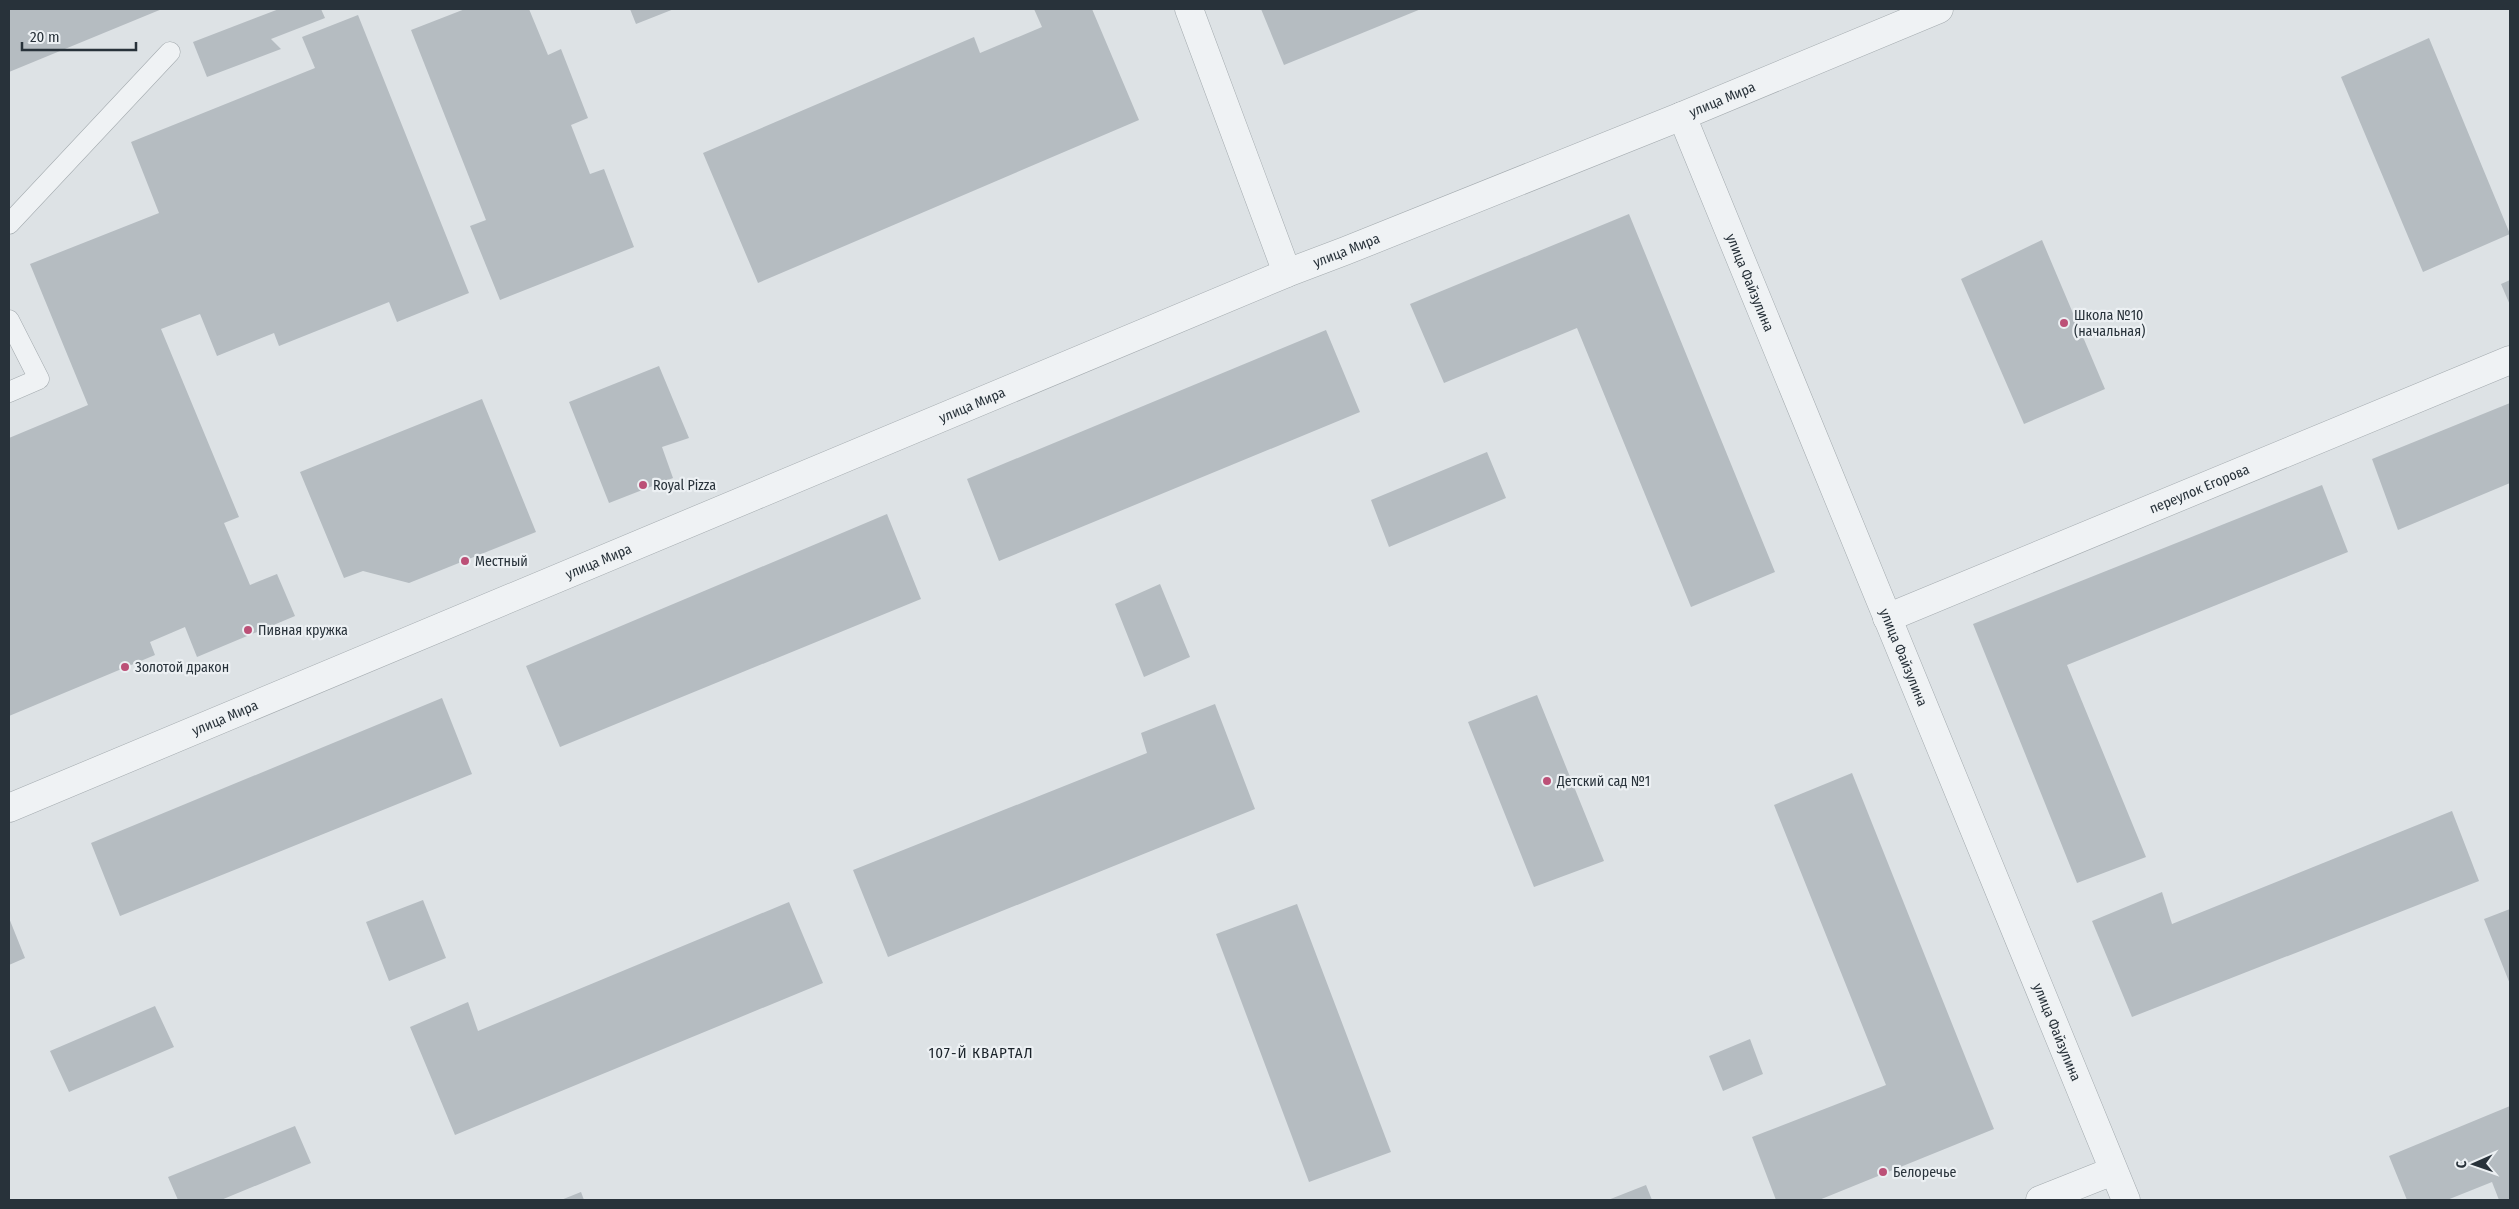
<svg xmlns="http://www.w3.org/2000/svg" width="2519" height="1209" font-family="'Fira Sans Condensed',sans-serif">
<rect width="100%" height="100%" fill="#dde2e5"/>
<!-- building -->
<path fill="#b5bcc1" d="M9,9h153l-153,63z
M279,9h42l4,9 -54,21 10,10 -74,28 -14,-35z
M465,9h64l19,46 13,-6 27,69 -17,7 19,49 14,-5 30,78 -134,53 -30,-74 16,-6 -75,-190z
M630,9h44l-38,15z
M1034,9h58l47,111 -381,163 -55,-130 271,-116 6,16 62,-26z
M1261,9h160l-137,56z
M358,15l111,278 -72,29 -8,-20 -110,44 -5,-13 -57,23 -17,-42 -39,15 78,188 -15,6 26,62 27,-11 18,42 -98,41 -12,-30 -35,15 5,13 -146,61v-278l79,-33 -58,-141 129,-51 -28,-71 184,-74 -13,-31z
M2429,38l81,196 -87,38 -82,-195z
M1629,214l146,358 -84,35 -114,-279 -133,55 -34,-79z
M2042,240l63,149 -81,35 -63,-145z
M2510,280v25l-9,-21z
M1326,330l34,82 -361,149 -32,-82z
M659,366l30,72 -27,9 11,31 -64,25 -40,-101z
M482,399l54,133 -127,51 -46,-12 -19,7 -44,-106z
M2510,403v80l-112,47 -26,-71z
M1487,452l19,46 -117,49 -18,-47z
M2322,485l26,67 -281,113 79,192 -69,26 -104,-259z
M887,514l34,85 -361,148 -34,-81z
M1160,584l30,73 -46,20 -29,-73z
M1537,695l67,166 -70,26 -66,-165z
M442,698l30,76 -352,142 -29,-73z
M1215,704l40,105 -367,148 -35,-87 294,-117 -6,-20z
M1852,773l142,356 -175,71h-43l-24,-63 134,-52 -112,-280z
M2452,811l27,70 -347,136 -40,-96 70,-29 10,32z
M423,900l23,58 -57,23 -23,-59z
M789,902l34,81 -368,152 -45,-108 58,-25 10,29z
M1297,904l94,248 -82,30 -93,-248z
M2510,909v75l-26,-65z
M9,918l16,40 -16,7z
M155,1006l19,41 -105,45 -19,-41z
M1750,1039l13,35 -40,17 -14,-35z
M2510,1106v94h-11l-7,-18 -45,18h-40l-18,-44z
M295,1126l16,37 -90,37h-43l-10,-23z
M1646,1185l6,15h-44z
M581,1192l3,8h-23z"/>
<g fill="none" stroke-linecap="round" stroke-linejoin="round">
<defs>
<path id="service" d="M9,224l161,-172
M9,320l30,59 -30,13"/>
<g id="minor">
<path d="M1189,9l98,264"/>
<path id="s1" d="M1682,116l444,1084"/>
<path id="s2" d="M1887,618l623,-258"/>
<path id="s3" d="M9,808l1278,-535 58,-22 337,-135 257,-107"/>
<path d="M2040,1200l73,-29"/>
</g>
</defs>
<!-- service casing -->
<use href="#service" stroke="#a3aaae" stroke-width="21"/>
<!-- minor casing -->
<use href="#minor" stroke="#a3aaae" stroke-width="29"/>
<!-- service -->
<use href="#service" stroke="#eff2f4" stroke-width="20"/>
<!-- minor -->
<use href="#minor" stroke="#eff2f4" stroke-width="28"/>
</g>
<!-- markers -->
<g fill="#bc5077" stroke="#ecf0f3" stroke-width="2">
<circle cx="2064" cy="323" r="5"/>
<circle cx="643" cy="485" r="5"/>
<circle cx="465" cy="561" r="5"/>
<circle cx="248" cy="630" r="5"/>
<circle cx="125" cy="667" r="5"/>
<circle cx="1547" cy="781" r="5"/>
<circle cx="1883" cy="1172" r="5"/>
</g>
<g text-anchor="middle" stroke-width="4.5" stroke-linejoin="round" paint-order="stroke">
<!-- street labels -->
<g font-size="14" fill="#28323a" stroke="#ecf0f3">
<text dy="5" stroke="none"><textPath href="#s3" startOffset="1854">улица Мира</textPath></text>
<text dy="5" stroke="none"><textPath href="#s3" startOffset="1449">улица Мира</textPath></text>
<text dy="5" stroke="none"><textPath href="#s1" startOffset="180">улица Файзулина</textPath></text>
<text dy="5" stroke="none"><textPath href="#s3" startOffset="1044">улица Мира</textPath></text>
<text dy="5" stroke="none"><textPath href="#s2" startOffset="338">переулок Егорова</textPath></text>
<text dy="5" stroke="none"><textPath href="#s3" startOffset="639">улица Мира</textPath></text>
<text dy="5" stroke="none"><textPath href="#s1" startOffset="585">улица Файзулина</textPath></text>
<text dy="5" stroke="none"><textPath href="#s3" startOffset="234">улица Мира</textPath></text>
<text dy="5" stroke="none"><textPath href="#s1" startOffset="990">улица Файзулина</textPath></text>
</g>
<!-- poi labels -->
<g font-size="14" fill="#28323a" stroke="#ecf0f3" text-anchor="start">
<text x="2074" y="320">Школа №10<tspan x="2074" dy="16">(начальная)</tspan></text>
<text x="653" y="490">Royal Pizza</text>
<text x="475" y="566">Местный</text>
<text x="258" y="635">Пивная кружка</text>
<text x="135" y="672">Золотой дракон</text>
<text x="1557" y="786">Детский сад №1</text>
<text x="1893" y="1177">Белоречье</text>
</g>
<!-- neighbourhood labels -->
<g font-size="15" letter-spacing="1" fill="#1b232a" stroke="#ecf0f3">
<text x="981" y="1058">107-Й КВАРТАЛ</text>
</g>
</g>
<!-- border -->
<rect width="2519" height="1209" fill="none" stroke="#28323a" stroke-width="20"/>
<!-- north arrow -->
<g transform="translate(2474 1164) rotate(268)" stroke="#ecf0f3" stroke-width="4" paint-order="stroke">
<path d="M0-4L9 19L0 12L-9 19Z" fill="#28323a"/>
<text y="-8" font-size="14" font-weight="bold" text-anchor="middle" fill="#28323a">С</text>
</g>
<!-- scale -->
<path d="M22 42v8h114v-8" fill="none" stroke="#28323a" stroke-width="2.5"/>
<text x="30" y="42" font-size="15" fill="#28323a" stroke="#ecf0f3" stroke-width="4" paint-order="stroke">20 m</text>
</svg>
